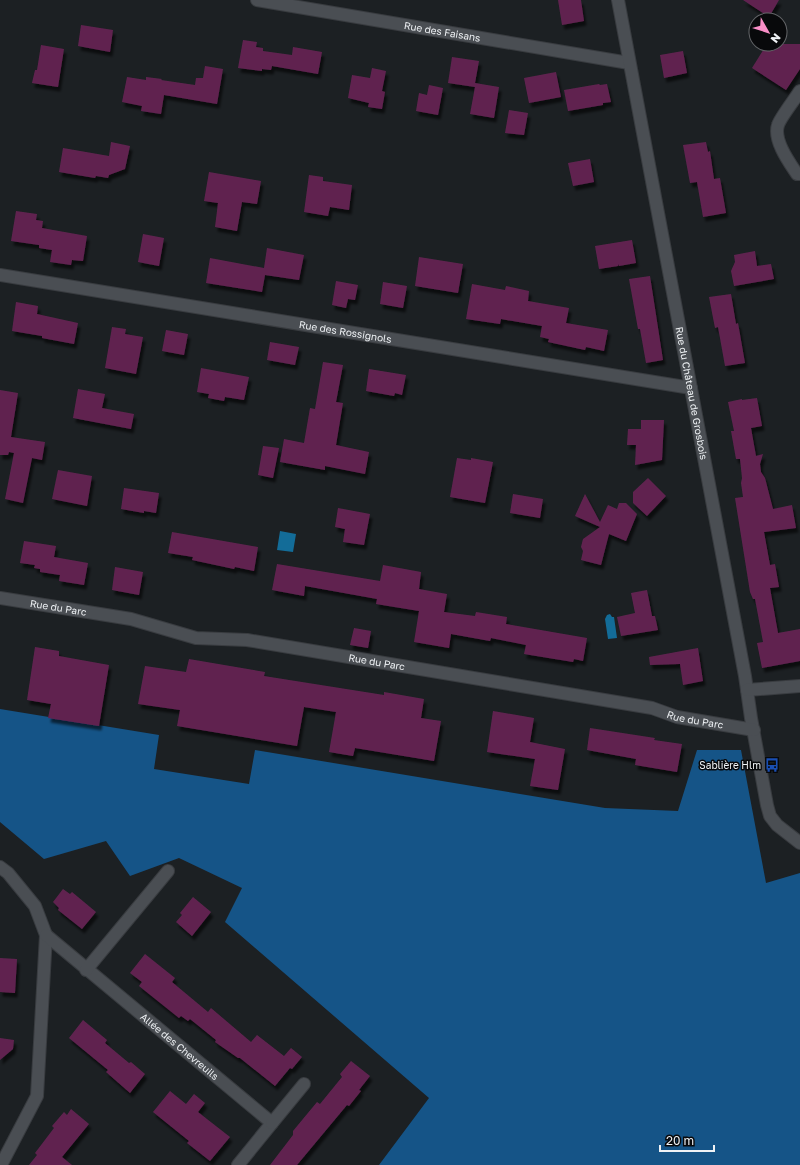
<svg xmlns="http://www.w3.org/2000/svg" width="800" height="1165" font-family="'Golos Text',sans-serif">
<defs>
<filter id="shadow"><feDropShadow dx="2.5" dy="4.5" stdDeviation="1" flood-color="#0009"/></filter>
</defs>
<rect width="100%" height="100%" fill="#1c2023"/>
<!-- forest -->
<path fill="#155487" d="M0,709l159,26 -5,34 95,15 6,-34 350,58 73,3 19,-61h44l25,133 34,-10v292h-421l50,-67 -204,-176 17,-34 -63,-30 -49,18 -24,-35 -62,18 -44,-37z"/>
<!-- water -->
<path fill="#136c98" d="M280,531l16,3 -3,18 -16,-2z
M610,614l2,3h2l3,21 -9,1 -3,-20 2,-4z"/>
<!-- building -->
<path fill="#602450" filter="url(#shadow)" d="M558,0h23l3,21 -22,4z
M743,0h36l-10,17z
M81,25l32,5 -3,22 -32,-6z
M243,40l14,2 -1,5 7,1v3l29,4 1,-8 29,5 -4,22 -46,-8 -1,4 -9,-1v2l-24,-3z
M767,44h33v25l-14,21 -34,-22z
M41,45l23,4 -6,38 -26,-4 3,-13h2z
M683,51l4,22 -23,5 -4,-23z
M452,57l27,4 -4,22 24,4 -5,31 -24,-4 5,-27 -27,-4z
M205,66l18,3 -6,35 -53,-9 -3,19 -20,-3 1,-5 -20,-4 5,-25 19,3v-3l16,2 -1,1 34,5 1,-7h7z
M372,68l14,3 -4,20 3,1 -3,17 -14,-2 1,-4 -21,-5 4,-23 18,3z
M556,72l5,25 -32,6 -5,-25z
M599,84l1,1 7,-1 4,18 -8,1v2l-35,6 -4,-21z
M429,85l14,3 -5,27 -22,-4 3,-18 8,2z
M509,110l19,3 -4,22 -19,-2z
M111,142l19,4 -5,23 -16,6 -1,3 -12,-2 -1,2 -36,-6 4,-24 46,8z
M706,142l2,10 2,-1 4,28 6,-1 6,35 -23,4 -6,-35 -7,1 -7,-38z
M590,159l4,23 -21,4 -5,-23z
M209,172l52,9 -4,23 -15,-2 -5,29 -22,-4 3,-24 -14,-2z
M309,175l14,2v4l29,4 -3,25 -19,-3 -2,9 -24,-4z
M16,211l21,3 -1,6 7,1 -1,7 45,8 -4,25 -11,-1 -1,5 -21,-3 2,-12 -13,-2v-3l-28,-4z
M143,234l21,4 -5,28 -21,-4z
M632,240l4,23 -17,3v-2l-1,2 -19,3 -4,-23z
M267,248l37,7 -5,25 -34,-5 -3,17 -56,-9 4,-25 54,10z
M755,251l2,15 14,-2 3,15 -40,7 -3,-15 4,-9 -1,-7z
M419,257l44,7 -5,29 -43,-7z
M650,276l13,84 -17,3 -6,-34h-2l-9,-50z
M336,281l22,4 -3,15 -7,-1 -2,9 -14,-3z
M383,282l24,4 -4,22 -23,-4z
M472,284l33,6 1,-4 23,5 -1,10 41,7 -3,15 42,7 -4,21 -18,-4 -1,3 -37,-8 1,-3 -9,-2 2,-11 -41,-7 -1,5 -34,-5z
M731,294l5,30 2,-1 7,40 -20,3 -7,-39 -3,1 -6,-31z
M16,302l22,4 -1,8 41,9 -4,21 -32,-6v-2l-30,-5z
M112,327l14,2 -1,5 18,3 -7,37 -31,-6z
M166,330l22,4 -4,21 -22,-4z
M270,342l29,5 -4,18 -28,-5z
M323,362l20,3 -7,37 7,1 -7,42 33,7 -4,22 -40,-8v4l-45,-8 4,-23 20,4 6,-35 5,1z
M201,368l48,9 -5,23 -19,-3 -1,4 -16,-3 1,-4 -12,-2z
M369,369l37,6 -4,20 -7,-2 -1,3 -28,-5z
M78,389l27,5 -3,14 32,6 -3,15 -58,-11z
M0,390l18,3 -7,44 34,5 -3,18 -10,-2 -9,45 -18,-4 9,-46 -5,-1 -1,3h-8z
M757,398l5,28 -11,2 5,28 7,-2 -3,10 1,8 4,6 8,31 19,-4 4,23 -32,4 6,33 5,-1 4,23 -9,1 8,45 22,-4v32l-38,7 -5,-25 6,-1 -8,-43h-2l-3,-7 -15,-94 8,-1 -2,-14 1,-5 -2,-19h-4l-5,-28h3l-6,-29 14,-3v1z
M641,420h23l-2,40 -27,5 1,-20h-9l1,-16h13z
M263,446l16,2 -6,30 -15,-3z
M457,458l14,2v-2l22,4 -8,41 -35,-6z
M58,470l34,6 -5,30 -35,-7z
M648,478l18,18 -19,20 -14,-13v-11z
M124,488l35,5 -3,20 -12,-2v2l-23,-4z
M513,494l30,5 -3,19 -30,-5z
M585,494l15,28 8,-17 9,4 2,-6h7l11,11 -11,27 -17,-7 -8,31 -20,-5 2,-9 -2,-4 2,-8 17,-12 -25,-11z
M338,508l32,6 -6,31 -21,-3 2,-13 -10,-2z
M172,532l86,15 -4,24 -19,-4 -1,2 -42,-9 1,-3 -25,-4z
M24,541l32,5 -2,11 34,6 -4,22 -25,-4 1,-6 -20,-3v-3l-6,-1 1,-3 -15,-2z
M277,564l103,17 3,-16 38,7 -2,17 28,5 -3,18 31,4 1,-4 31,5 -1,7 81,14 -4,23 -9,-2 -1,3 -49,-8 2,-9 -35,-7 -1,3 -39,-7 -2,14 -35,-6 5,-31 -43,-7 1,-5 -72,-13 -1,10 -32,-6z
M115,567l28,5 -4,23 -27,-5z
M647,590l5,26h3l3,14 -37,6 -4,-19 18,-4 -4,-20z
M354,628l17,3 -3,17 -18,-3z
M35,647l24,4v5l50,9 -10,61 -51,-8 3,-14 -24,-4z
M698,648l5,33 -20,4 -3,-21 -30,1 -1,-8z
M189,659l76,13 -1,4 120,19v-3l40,7 -3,19 20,3 -7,40 -79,-13 -2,8 -24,-4 7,-40 -32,-5 -7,39 -120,-20 3,-16 -42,-6 7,-38 41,6z
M493,711l41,7 -4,24 35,7 -7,41 -28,-4 5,-27 -48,-7z
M590,728l65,10 -1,2 28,4 -5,28 -42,-7 1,-6 -49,-9z
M63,889l7,5 2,-2 24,20 -14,17 -24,-19 1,-2 -6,-6z
M193,897l18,15 -19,24 -16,-14 6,-7 -2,-2z
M145,954l30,24 -3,4 36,30 3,-4 40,34 6,-7 27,21 7,-8 11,9 -10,12 -2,-1 -15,18 -35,-28h-2l-23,-16 1,-2 -26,-21 -2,2 -7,-5 -2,2 -40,-32 3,-4 -12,-9z
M0,958l17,1 -2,34 -15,-1z
M83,1020l24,20 -2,3 24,20 2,-1 14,12 -15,19 -24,-21 2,-2 -39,-32z
M0,1038l14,2 -1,9 -13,11z
M351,1061l19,15 -11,14 2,1 -12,15 -2,-1 -50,60h-27l23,-30v-4l24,-29 3,2 22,-27 -2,-3z
M170,1091l16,13 8,-10 11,9 -7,9 32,25 -20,24 -23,-18 2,-2 -36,-29z
M71,1109l18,15 -27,33 10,8h-43l8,-10 -2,-2 19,-25 -2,-2 12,-14 3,3z"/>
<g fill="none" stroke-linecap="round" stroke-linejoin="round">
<defs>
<g id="street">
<path id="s1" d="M257,0l372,63"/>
<path id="s2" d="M618,0l127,676 6,42 16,87 3,11 7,9 23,18"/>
<path d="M800,91c-5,8 -20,27 -22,34 -5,15 11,37 19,49h3"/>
<path id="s3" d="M0,275l691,113"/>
<path id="s4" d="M0,598l131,21 65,19 51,2 405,68 25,9 77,13"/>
<path d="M747,690l53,-4"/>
<path d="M0,867l8,6 27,33 11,29 -9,161 -36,69"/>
<path id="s5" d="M46,935l226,188 -34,42"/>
<path d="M86,970l82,-99"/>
<path d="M272,1123l32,-39"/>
</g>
</defs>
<!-- street casing -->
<use href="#street" stroke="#393c40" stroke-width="14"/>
<!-- street -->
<use href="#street" stroke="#4a4e53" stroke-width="12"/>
</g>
<!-- icons -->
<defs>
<symbol id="bus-bare" viewBox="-9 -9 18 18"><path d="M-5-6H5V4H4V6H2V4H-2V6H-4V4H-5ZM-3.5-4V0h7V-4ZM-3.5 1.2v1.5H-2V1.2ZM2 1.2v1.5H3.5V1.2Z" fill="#1a4fb4" stroke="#08090b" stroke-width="2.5" paint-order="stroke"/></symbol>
</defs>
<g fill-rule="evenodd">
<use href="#bus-bare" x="762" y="755" width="20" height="20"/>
</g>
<g text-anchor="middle" stroke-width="3" stroke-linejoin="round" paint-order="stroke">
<!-- street labels -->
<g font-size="10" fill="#eff2f5" stroke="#08090b">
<text dy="4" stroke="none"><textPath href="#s1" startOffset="188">Rue des Faisans</textPath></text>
<text dy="4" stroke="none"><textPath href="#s3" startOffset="350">Rue des Rossignols</textPath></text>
<text dy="4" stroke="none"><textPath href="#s2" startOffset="400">Rue du Château de Grosbois</textPath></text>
<text dy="4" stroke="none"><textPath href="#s4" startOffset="59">Rue du Parc</textPath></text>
<text dy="4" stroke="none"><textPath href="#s4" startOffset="383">Rue du Parc</textPath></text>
<text dy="4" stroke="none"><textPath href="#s4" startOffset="707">Rue du Parc</textPath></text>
<text dy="4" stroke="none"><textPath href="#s5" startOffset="174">Allée des Chevreuils</textPath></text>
</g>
<!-- poi labels -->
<g font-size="10" fill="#eff2f5" stroke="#08090b" text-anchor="end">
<text x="761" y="769">Sablière Hlm</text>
</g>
</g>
<!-- north arrow -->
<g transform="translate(768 32) rotate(129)"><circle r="19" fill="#08090b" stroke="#646669"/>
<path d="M0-3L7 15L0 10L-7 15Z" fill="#fa8fc8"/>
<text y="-6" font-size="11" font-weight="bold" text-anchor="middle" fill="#eff2f5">N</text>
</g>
<!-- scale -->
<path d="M660 1145v6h54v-6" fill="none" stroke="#eff2f5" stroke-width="2"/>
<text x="666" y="1145" font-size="12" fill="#eff2f5" stroke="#08090b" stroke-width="3" paint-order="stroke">20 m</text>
</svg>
